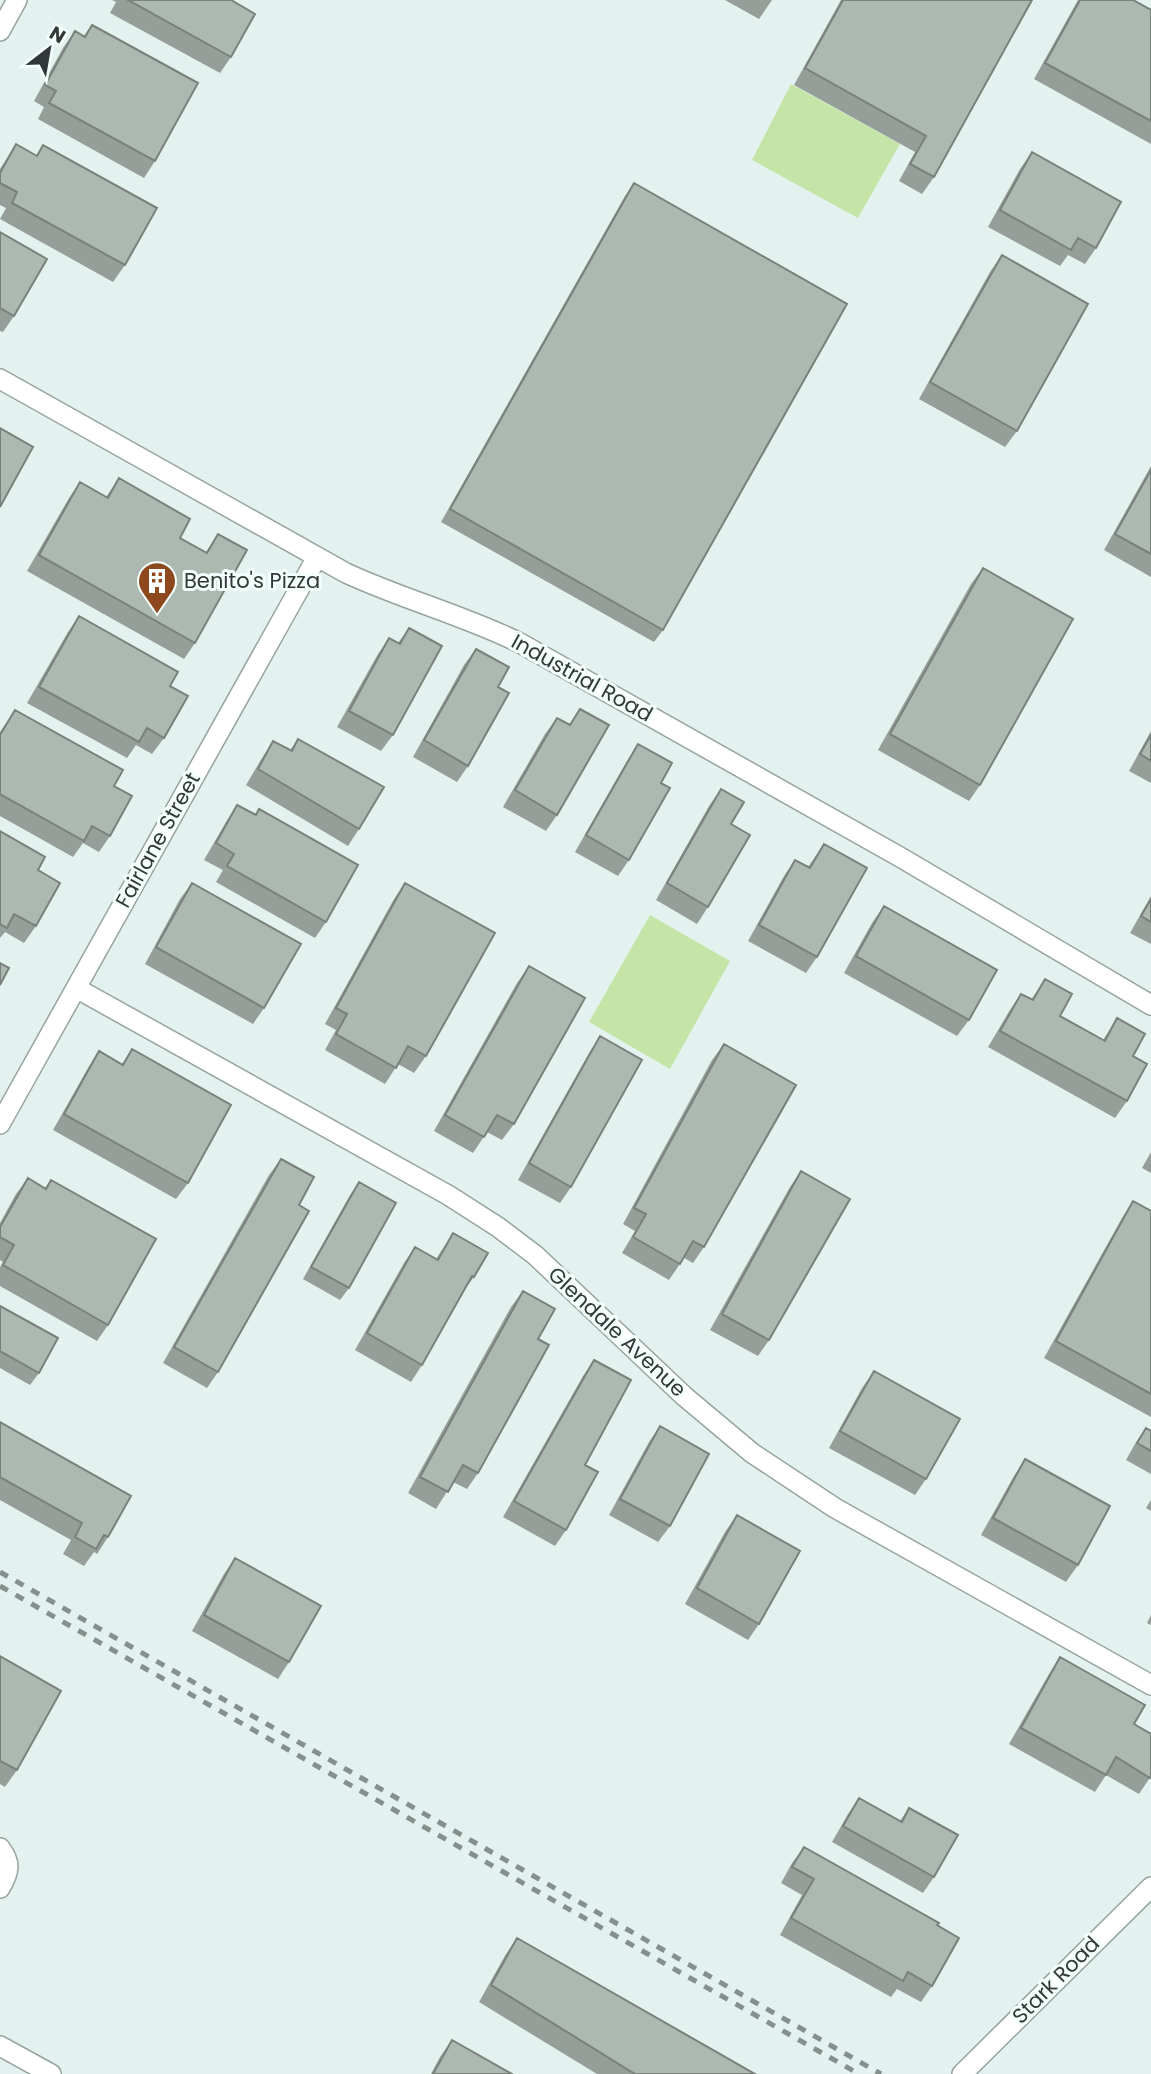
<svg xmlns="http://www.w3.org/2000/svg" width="1151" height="2074" font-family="Poppins,sans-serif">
<rect width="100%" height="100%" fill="#e4f2ef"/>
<!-- green -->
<path fill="#c4e5a7" d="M791,84l109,60 -42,74 -106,-58z
M650,915l80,46 -60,108 -81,-47z"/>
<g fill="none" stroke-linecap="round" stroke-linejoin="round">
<defs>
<path id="minor" d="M0,31l17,-31
M0,379l346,194c56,26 117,42 174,70l380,214 251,148
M76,988l372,207 50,32 37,28 149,141 68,57 83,55 316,177
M0,1124l317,-567
M0,1848c12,15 9,25 0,40
M0,2046l51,28
M962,2074l189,-187"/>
</defs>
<!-- minor casing -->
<use href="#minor" stroke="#96a4a1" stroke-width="22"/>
<!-- minor -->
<use href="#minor" stroke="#fff" stroke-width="19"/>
<!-- rail -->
<path stroke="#858f8d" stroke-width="5" stroke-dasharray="9 9" stroke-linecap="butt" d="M0,1572l881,502
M0,1586l859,488"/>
</g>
<!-- wall -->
<path fill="#959e98" d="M112,0h119v57l-11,16 -110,-60 6,-11z
M725,0h47l-13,19z
M841,0h191l-98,177 -12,17 -23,-13 16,-29 -121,-67z
M1078,0h55l18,10v134l-117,-65z
M92,25l63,136 -11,17 -106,-59 6,-12 -10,-6 29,-53 12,-17 9,5z
M16,144l20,12 7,-11 82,120 -12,17 -113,-63 6,-11 -6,-3v-36z
M1032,152l64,96 -11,16 -17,-9 -8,11 -72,-39 32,-58z
M634,183l29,447 -9,12 -213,-120 184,-326z
M0,232l14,84 -11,16 -3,-1z
M1002,255l15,176 -12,16 -86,-48 71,-127z
M1151,466v111l-47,-27z
M119,478l61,60 26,14 12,-18 -23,109 -11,16 -157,-88 42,-73 11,-16 26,15z
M983,568l-3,217 -11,16 -91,-51 93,-166z
M79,616l91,70 -6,52 -12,16 -16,-9 -9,13 -100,-55 41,-71z
M409,628l-16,107 -12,16 -44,-24 41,-73 11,-16 9,5z
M476,649l22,38 -30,79 -11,16 -44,-25 51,-92z
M580,709l-23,106 -11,16 -43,-24 42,-73 12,-16 12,7z
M15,710l99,76 -4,50 -11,16 -16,-9 -10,14 -73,-41v-84z
M1151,731v52l-22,-12z
M298,739l61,90 -11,17 -102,-61 16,-27 11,-17 17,9z
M638,744l23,39 -32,77 -11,16 -43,-24 52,-91z
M721,789l10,35 -23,83 -11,17 -41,-24 53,-94z
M237,805l89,117 -11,16 -99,-56 7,-12 -19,-10 22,-38z
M0,831l38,39 -2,56 -12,17 -19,-11 -5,6z
M824,844l-7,113 -11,16 -58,-32 36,-65 11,-16 13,7z
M192,883l72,125 -11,16 -108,-60 35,-65z
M405,883l21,173 -12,17 -16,-9 -13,20 -60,-34 11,-20 -11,-6 69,-125z
M1151,896v48l-21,-11z
M884,906l85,114 -12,16 -113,-63 28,-50z
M529,966l-15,158 -12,16 -15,-8 -14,21 -39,-22 83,-148z
M1045,979l15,37 43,24 14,-22 16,38 -6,45 -12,17 -127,-71 22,-37 11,-16 10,6z
M600,1036l-29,151 -11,16 -42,-23 71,-127z
M724,1044l-20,203 -11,16 -9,-5 -15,22 -47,-27 13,-22 -12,-7 89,-164z
M132,1049l56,134 -12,16 -123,-69 35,-62 11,-17 23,13z
M1151,1152v21l-9,-5z
M281,1159l18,46 -81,167 -11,16 -44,-25 106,-188z
M801,1171l-32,169 -11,16 -48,-26 80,-143z
M28,1178l17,10 6,-8 57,145 -11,16 -97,-55v-19l3,-5 -3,-2v-37l16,-29z
M359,1182l-10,106 -9,12 -37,-21 47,-84z
M1133,1201l18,10v206l-107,-59 78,-140z
M453,1233l21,44 -12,16 -40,72 -11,17 -56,-32 49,-87 11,-16 21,12z
M523,1291l15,48 -60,134 -11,16 -14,-7 -17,27 -28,-16 103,-186z
M0,1306l39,67 -9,12 -30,-17z
M594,1360l-9,105 -19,65 -11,16 -52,-29 80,-141z
M874,1371l52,108 -11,16 -86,-47 33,-60z
M0,1422l108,115 -11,17 -3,-2 -10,14 -21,-12 8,-14 -71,-40z
M660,1426l10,100 -12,16 -49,-27 40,-73z
M1146,1428l5,3v43l-25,-14 9,-16z
M1025,1459l53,106 -12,17 -85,-47 33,-59z
M1151,1500v11l-5,-3z
M737,1515l22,109 -11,16 -63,-36 40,-72z
M235,1558l54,104 -11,17 -86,-48 32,-57z
M1151,1615v10l-4,-2z
M0,1656l17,114 -12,17 -5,-3z
M1060,1657l91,119 -12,18 -33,-19 -11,17 -86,-48 40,-70z
M859,1798l41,23 9,-13 25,69 -11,16 -91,-51 16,-28z
M804,1847l133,78 -5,61 -11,16 -24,-13 -6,8 -111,-62 22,-40 -21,-12 11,-20z
M517,1938l238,136h-158l-118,-72 27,-48z
M452,2040l60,34h-81l9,-17z"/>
<!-- building -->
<path fill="#adb8b1" stroke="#79817c" stroke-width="2" d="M128,0h103l24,14 -24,43z
M843,0h189l-98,177 -24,-13 16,-28 -121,-68z
M1080,0h53l18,10v111l-106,-58z
M92,25l106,58 -43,78 -106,-58 7,-12 -11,-6 30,-54 10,6z
M16,144l21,12 6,-11 114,63 -32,57 -113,-62 5,-11 -17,-9v-10z
M1032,152l89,50 -25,46 -18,-10 -7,12 -71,-40z
M634,183l213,121 -184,326 -213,-121z
M0,232l47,27 -33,57 -14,-8z
M1002,255l86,49 -71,127 -87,-49z
M0,428l33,19 -33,60z
M1151,470v84l-36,-20z
M119,478l71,41 -10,19 27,15 11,-19 29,16 -52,93 -156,-88 41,-73 28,16z
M983,568l90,51 -93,166 -90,-51z
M79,616l99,56 -8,14 18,10 -24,42 -17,-10 -8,14 -100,-55z
M409,628l33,18 -49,89 -44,-24 40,-73 11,6z
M476,649l33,18 -11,20 11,6 -41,73 -44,-26z
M580,709l29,16 -52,90 -42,-25 42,-72 13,7z
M15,710l108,60 -9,16 18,10 -22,40 -18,-10 -8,15 -84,-47v-59z
M1151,735v26l-11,-7z
M298,739l86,48 -25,42 -101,-60 15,-28 19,10z
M638,744l34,19 -11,20 9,5 -41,72 -43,-25z
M721,789l23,13 -13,22 19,11 -42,72 -41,-24z
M237,805l19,10 3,-6 99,56 -32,57 -99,-56 7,-12 -18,-11z
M0,831l45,26 -7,13 22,13 -24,43 -22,-12 -7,14 -7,-4z
M824,844l43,24 -50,89 -58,-32 36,-65 15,8z
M192,883l109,61 -37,64 -108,-61z
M405,883l90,50 -69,123 -18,-10 -12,22 -60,-34 11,-20 -11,-6z
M1151,899v23l-10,-6z
M884,906l113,64 -28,50 -113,-64z
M0,963l9,5 -9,17z
M529,966l56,32 -71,126 -17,-9 -13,22 -39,-22z
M1045,979l27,15 -12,22 45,25 12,-23 28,16 -12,22 14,8 -20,37 -127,-70 21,-37 12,6z
M600,1036l42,24 -71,127 -42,-24z
M724,1044l72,41 -92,162 -11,-6 -13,23 -47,-27 13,-23 -12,-6z
M132,1049l99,56 -43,78 -124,-69 35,-63 24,14z
M281,1159l33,18 -15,28 10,6 -91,161 -44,-25z
M801,1171l49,28 -81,141 -47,-26z
M28,1178l18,11 5,-9 105,59 -48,86 -105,-60 11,-20 -14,-8v-10z
M359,1182l37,21 -47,85 -38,-21z
M1133,1201l18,10v183l-95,-53z
M453,1233l35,20 -14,24 -2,-1 -50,89 -55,-32 48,-86 23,13z
M523,1291l32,18 -17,30 11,6 -71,128 -15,-8 -15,27 -28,-15z
M0,1306l58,32 -19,35 -39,-22z
M594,1360l37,20 -46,85 13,7 -32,58 -52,-29z
M874,1371l86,48 -34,60 -86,-48z
M0,1422l131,74 -23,41 -4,-2 -8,14 -21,-12 7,-14 -82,-46z
M660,1426l49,28 -39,72 -50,-27z
M1146,1428l5,3v20l-14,-8z
M1025,1459l85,47 -32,59 -85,-47z
M737,1515l63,36 -41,73 -62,-36z
M235,1558l86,48 -32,56 -85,-47z
M0,1656l61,35 -44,79 -17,-9z
M1060,1657l85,48 -11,19 17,10v42l-1,2 -34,-21 -10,18 -85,-47z
M859,1798l43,24 7,-14 49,27 -24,42 -91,-51z
M804,1847l135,76 -2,2 22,13 -27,48 -24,-14 -5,9 -112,-63 23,-39 -22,-12z
M517,1938l238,136h-120l-144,-89z
M452,2040l60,34h-79z"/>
<!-- icons -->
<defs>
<symbol id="building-pin" viewBox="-11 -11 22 30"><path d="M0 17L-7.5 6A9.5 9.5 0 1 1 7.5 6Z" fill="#8d491d" stroke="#f3fffc"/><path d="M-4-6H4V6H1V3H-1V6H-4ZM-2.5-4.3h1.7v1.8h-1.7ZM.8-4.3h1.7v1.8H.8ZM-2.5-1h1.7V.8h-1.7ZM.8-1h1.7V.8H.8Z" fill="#fff"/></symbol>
</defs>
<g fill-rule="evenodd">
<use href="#building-pin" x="135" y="559" width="44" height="60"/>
</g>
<g text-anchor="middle" stroke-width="6" stroke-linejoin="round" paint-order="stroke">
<!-- poi labels -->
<g font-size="21" fill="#323837" stroke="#f3fffc" text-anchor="start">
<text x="184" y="588">Benito's Pizza</text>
</g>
<!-- street labels -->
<g font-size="21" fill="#323837" stroke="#f3fffc">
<text transform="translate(582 678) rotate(29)" y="7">Industrial Road</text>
<text transform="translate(158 840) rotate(-61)" y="7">Fairlane Street</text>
<text transform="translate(617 1332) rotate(43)" y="7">Glendale Avenue</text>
<text transform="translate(1056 1980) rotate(-45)" y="7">Stark Road</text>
</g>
</g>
<!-- north arrow -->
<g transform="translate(49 49) rotate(31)" stroke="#f3fffc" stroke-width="5" paint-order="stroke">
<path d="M0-5L12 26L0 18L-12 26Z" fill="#323837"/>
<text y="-10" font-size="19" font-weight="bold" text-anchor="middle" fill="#323837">N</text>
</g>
</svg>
